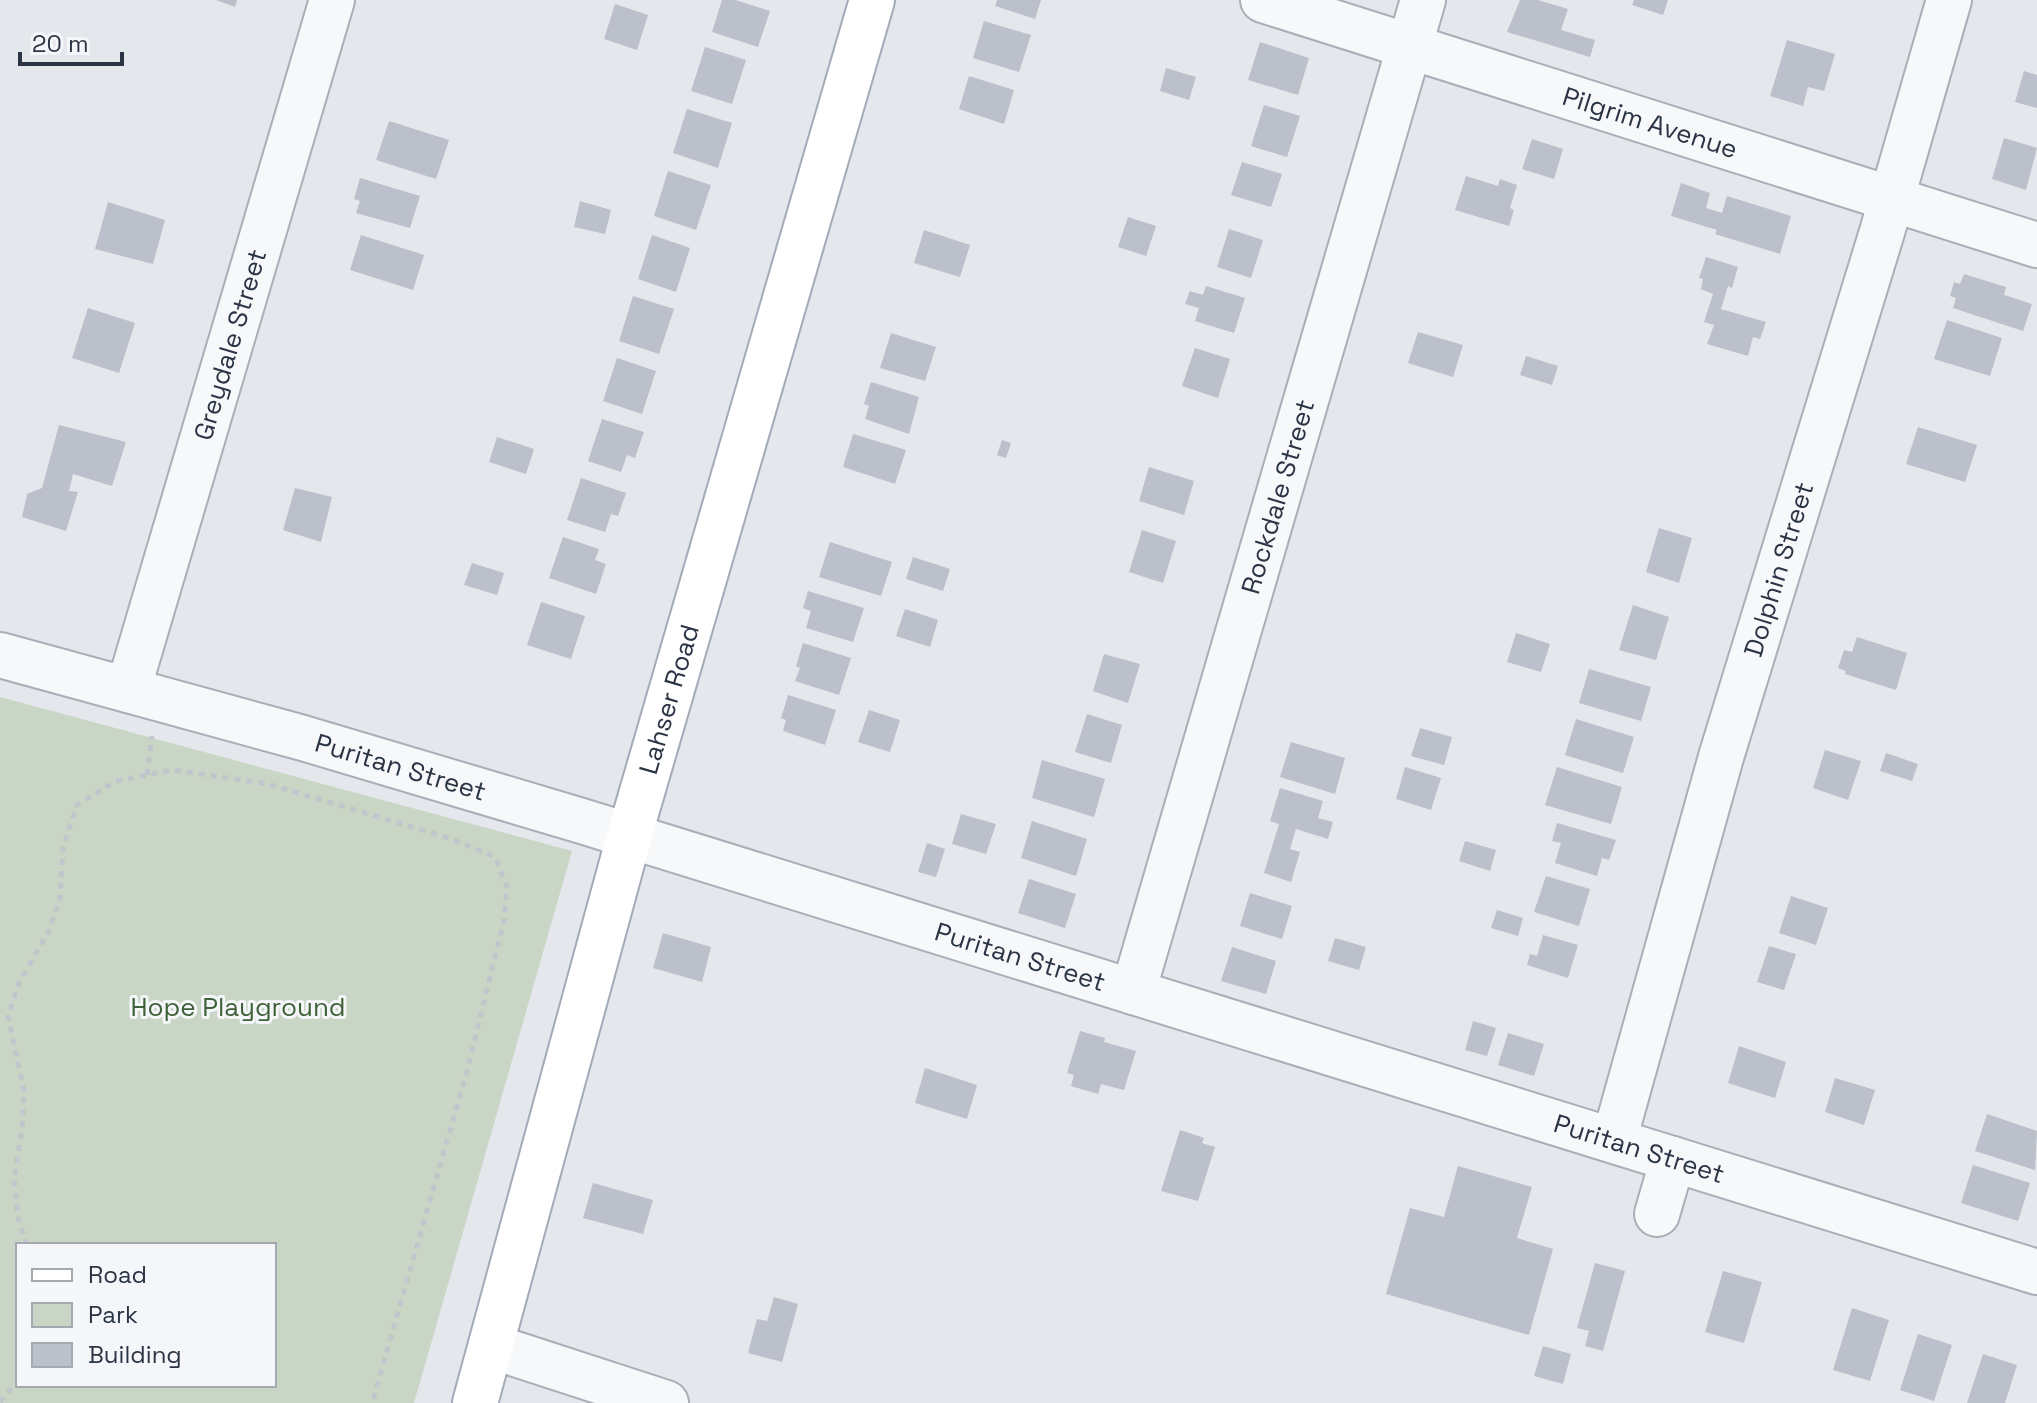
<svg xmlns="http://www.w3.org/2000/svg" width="2037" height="1403" font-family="'Space Grotesk',sans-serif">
<rect width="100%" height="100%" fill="#e4e7ec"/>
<!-- green -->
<path fill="#c9d6c5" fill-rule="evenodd" d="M0,697l572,154 -158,552h-414zM274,1245v140h-256v-140z"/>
<!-- building -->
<path fill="#bbc0ca" d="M216,0h21l-2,7z
M722,0h13l35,11 -12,36 -46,-15z
M997,0h44l-6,19 -40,-13z
M1520,0h18l30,9 -7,21 34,10 -5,17 -83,-25z
M1634,0h34l-5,15 -31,-10z
M615,4l33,11 -11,35 -33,-11z
M984,21l47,14 -12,37 -46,-14z
M1787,40l48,14 -11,37 -16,-4 -5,19 -33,-10z
M1260,42l49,16 -11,37 -50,-15z
M705,47l41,13 -14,44 -41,-13z
M1166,68l30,9 -7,23 -29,-9z
M2024,71l13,4v33l-22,-6z
M969,76l45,14 -10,34 -45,-15z
M1264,105l36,11 -13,41 -36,-11z
M687,109l45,14 -14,45 -45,-15z
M389,121l60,19 -13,39 -60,-19z
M2004,138l33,10 -11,42 -34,-11z
M1532,139l31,10 -9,30 -32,-10z
M1242,162l40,12 -11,33 -40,-12z
M668,171l43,14 -15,45 -42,-14z
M1466,176l32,10 2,-7 17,6 -7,23 4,2 -5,16 -54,-16z
M360,178l60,18 -10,32 -54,-15 4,-12 -6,-2z
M1681,183l29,10 -4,15 16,5 5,-17 64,20 -11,38 -65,-20 2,-4 -46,-14z
M580,201l31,9 -6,24 -31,-7z
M108,202l57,18 -12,44 -58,-15z
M1128,217l28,9 -10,30 -28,-9z
M1229,229l34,11 -12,38 -34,-11z
M924,230l46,15 -10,32 -46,-14z
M361,235l63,20 -11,35 -63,-20z
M652,235l38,13 -14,44 -38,-13z
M1706,257l32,10 -6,21 -4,-2 -7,23 45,13 -6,17 -7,-2 -5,19 -41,-12 7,-19 -10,-3 9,-28 -12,-5 2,-10 -4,-1z
M1964,274l42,13 -2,8 28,9 -9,27 -70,-23 3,-10 -6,-2 4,-14 6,2z
M1206,286l39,12 -11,35 -39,-12 4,-13 -14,-4 5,-13 13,4z
M633,296l41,13 -15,45 -40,-13z
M88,308l47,15 -16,50 -47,-15z
M1947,320l55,18 -12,38 -56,-17z
M1418,332l45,13 -10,32 -45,-14z
M891,333l45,14 -11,34 -45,-13z
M1195,348l35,11 -12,39 -36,-12z
M1526,356l32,10 -6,19 -32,-10z
M617,358l39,13 -14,43 -39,-13z
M871,382l48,15 -10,37 -44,-15 4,-13 -5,-2z
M602,419l42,13 -9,26 -8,-3 -6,17 -33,-11z
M59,425l67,17 -14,44 -39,-12 -4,17 9,1 -12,39 -44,-14 5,-23 15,-6z
M1918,427l59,18 -12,37 -59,-18z
M853,434l53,16 -11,34 -52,-17z
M497,437l37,12 -8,25 -37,-12z
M1002,440l9,3 -5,15 -9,-3z
M1149,467l45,14 -10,34 -45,-14z
M581,478l45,15 -8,23 -7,-2 -6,18 -38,-12z
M295,488l37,9 -11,45 -38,-12z
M1659,528l33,10 -13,45 -33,-11z
M1142,530l34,11 -13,42 -34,-11z
M563,537l36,12 -4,11 11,4 -10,30 -47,-16z
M830,542l62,20 -11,34 -62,-19z
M913,557l37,12 -7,22 -37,-12z
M472,563l32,10 -7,22 -33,-10z
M808,591l56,17 -11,34 -47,-14 5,-17 -8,-3z
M541,602l44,14 -14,43 -44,-14z
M1633,605l36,12 -13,43 -37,-10z
M905,609l33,11 -8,27 -34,-11z
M1516,633l34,11 -9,28 -34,-10z
M1857,637l50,16 -11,37 -51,-16 1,-3 -8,-3 6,-18 8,2z
M803,643l48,15 -12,37 -44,-14 5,-13 -4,-2z
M1104,654l36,10 -12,39 -35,-12z
M1589,669l62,18 -10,34 -62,-18z
M788,695l48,15 -11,35 -42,-14 3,-11 -5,-2z
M869,710l31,10 -10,32 -32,-10z
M1087,714l35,11 -11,38 -36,-11z
M1576,719l58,18 -11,36 -58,-18z
M1420,728l32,9 -8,28 -33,-9z
M1291,742l54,16 -10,36 -55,-17z
M1825,750l36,11 -13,39 -35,-12z
M1886,753l32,11 -6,17 -32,-10z
M1042,760l63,19 -11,38 -62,-19z
M1405,767l36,11 -10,32 -35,-11z
M1557,767l65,20 -11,37 -66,-19z
M1280,788l43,13 -5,17 15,4 -5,17 -32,-10 -6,20 10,3 -9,30 -27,-9 15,-49 -9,-3z
M961,814l35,10 -10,30 -34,-10z
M1032,821l55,18 -11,37 -55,-18z
M1557,823l59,17 -7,20 -7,-2 -5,18 -42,-13 6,-20 -9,-2z
M1465,841l31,9 -6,21 -31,-10z
M927,843l18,6 -9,28 -18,-5z
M1546,876l44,13 -11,37 -45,-14z
M1029,879l47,15 -11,34 -47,-15z
M1250,893l42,13 -10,33 -42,-13z
M1791,896l37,12 -12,37 -37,-12z
M1497,910l26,8 -5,18 -27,-8z
M663,933l48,14 -9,35 -49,-14z
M1543,935l35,10 -10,33 -41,-13 3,-11 7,2z
M1335,938l31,9 -7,23 -31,-9z
M1769,946l27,8 -12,36 -27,-8z
M1232,947l44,14 -10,33 -45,-13z
M1473,1021l23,7 -9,28 -22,-6z
M1080,1031l25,7 -1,4 32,9 -12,39 -23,-6 -3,10 -27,-8 3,-11 -7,-2z
M1508,1033l36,11 -10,32 -36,-11z
M1739,1046l47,16 -11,36 -47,-15z
M925,1068l52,17 -10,34 -52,-16z
M1835,1078l40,12 -11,35 -39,-13z
M1987,1114l50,17 -2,39 -60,-19z
M1180,1130l24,8 -2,5 13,4 -17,54 -37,-10z
M1973,1165l57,18 -12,38 -57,-18z
M1458,1166l74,21 -15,51 36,11 -24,86 -143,-41 24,-86 34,9z
M593,1183l60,17 -10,34 -60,-16z
M1595,1263l30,8 -22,80 -18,-5 4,-15 -12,-3z
M1723,1271l39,11 -18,61 -39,-11z
M774,1297l24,7 -16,58 -34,-9 9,-34 10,2z
M1852,1308l37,12 -19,61 -37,-11z
M1918,1334l34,11 -18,56 -34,-11z
M1543,1346l28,8 -8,30 -29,-8z
M1983,1354l34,11 -12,38h-38z"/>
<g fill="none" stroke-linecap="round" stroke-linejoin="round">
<defs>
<g id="minor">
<path id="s1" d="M1263,0l774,245"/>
<path id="s2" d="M0,655l303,83 282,84 1452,450"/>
<path id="s3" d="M128,690l204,-690"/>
<path id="s4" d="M1133,992l290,-992"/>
<path id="s5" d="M1614,1140l107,-383 161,-525 67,-232"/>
<path d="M1657,1214l16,-55"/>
<path d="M491,1346l175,57"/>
</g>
<g id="major">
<path id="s6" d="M475,1403l154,-566 243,-837"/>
</g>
</defs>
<!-- minor casing -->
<use href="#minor" stroke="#a9aeb7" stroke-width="48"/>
<!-- major casing -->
<use href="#major" stroke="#a3abb8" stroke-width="48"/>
<!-- path -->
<path stroke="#c2c5cb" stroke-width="5" stroke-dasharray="6 6" stroke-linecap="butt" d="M147,775l5,-39
M27,1245l-9,-27 -4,-39 8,-49 2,-39 -16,-75 11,-33 29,-50 12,-34 3,-52 14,-42 39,-24 58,-11 94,14 181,54 46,19 12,30 -3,33 -37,151 -95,332
M0,1402l18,-22"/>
<!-- minor -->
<use href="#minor" stroke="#f7f8fa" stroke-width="44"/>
<!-- major -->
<use href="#major" stroke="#fff" stroke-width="44"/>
</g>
<g text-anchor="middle" stroke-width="6" stroke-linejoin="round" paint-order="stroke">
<!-- street labels -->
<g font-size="26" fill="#2b3445" stroke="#f4f6f9">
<text dy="9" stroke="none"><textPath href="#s1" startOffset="406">Pilgrim Avenue</textPath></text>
<text dy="9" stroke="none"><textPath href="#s3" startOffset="360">Greydale Street</textPath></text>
<text dy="9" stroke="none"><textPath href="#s4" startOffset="516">Rockdale Street</textPath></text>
<text dy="9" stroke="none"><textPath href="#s5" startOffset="594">Dolphin Street</textPath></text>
<text dy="9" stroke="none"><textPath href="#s6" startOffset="730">Lahser Road</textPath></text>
<text dy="9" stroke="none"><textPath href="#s2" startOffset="416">Puritan Street</textPath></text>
<text dy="9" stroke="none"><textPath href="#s2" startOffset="1064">Puritan Street</textPath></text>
<text dy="9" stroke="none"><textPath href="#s2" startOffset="1712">Puritan Street</textPath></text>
</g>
<!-- park labels -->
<g font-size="26" fill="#3f6138" stroke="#f4f6f9">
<text x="238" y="1016">Hope Playground</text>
</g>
</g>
<!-- legend -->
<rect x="16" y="1243" width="260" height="144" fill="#f4f6f9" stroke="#a4a8b1" stroke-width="2"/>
<rect x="32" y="1269" width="40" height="12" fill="#ffffff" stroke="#a4a8b1" stroke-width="2"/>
<text x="88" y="1283" font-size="24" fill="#2b3445">Road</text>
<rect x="32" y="1303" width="40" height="24" fill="#c9d6c5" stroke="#a4a8b1" stroke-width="2"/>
<text x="88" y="1323" font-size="24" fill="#2b3445">Park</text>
<rect x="32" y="1343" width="40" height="24" fill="#bbc0ca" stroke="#a4a8b1" stroke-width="2"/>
<text x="88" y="1363" font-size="24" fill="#2b3445">Building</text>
<!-- scale -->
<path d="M20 52v12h102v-12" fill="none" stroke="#2b3445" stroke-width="4"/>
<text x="32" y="52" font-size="24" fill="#2b3445" stroke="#f4f6f9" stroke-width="6" paint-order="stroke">20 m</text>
</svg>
